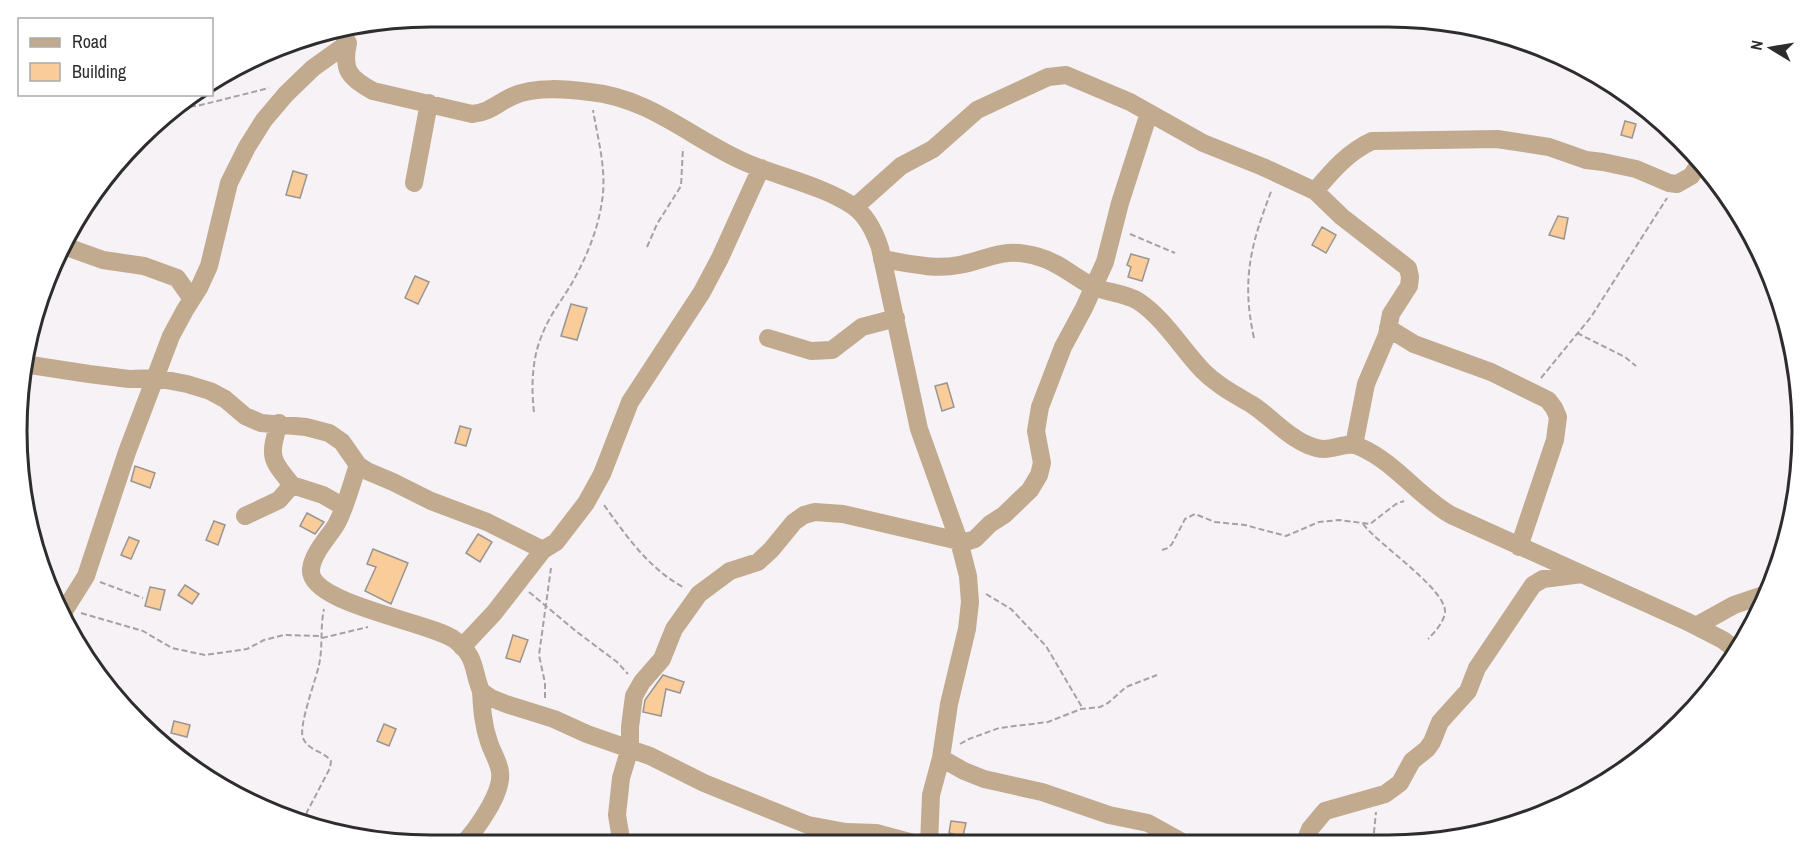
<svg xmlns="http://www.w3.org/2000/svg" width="1819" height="862" font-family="'Archivo Narrow',sans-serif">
<rect width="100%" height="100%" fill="#f6f2f6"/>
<!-- building -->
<path fill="#f9cc99" stroke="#999591" stroke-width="1.5" d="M1625,121l11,3 -4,14 -11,-3z
M293,171l14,4 -7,23 -14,-3z
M1558,216l10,2 -4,21 -15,-4z
M1322,227l14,8 -10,18 -14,-8z
M1131,254l18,5 -7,22 -14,-4 3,-10 -4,-2z
M415,276l14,6 -11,22 -13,-6z
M571,304l16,4 -10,32 -16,-4z
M947,383l7,24 -12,4 -7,-25z
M460,426l11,3 -5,17 -11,-3z
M135,466l20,7 -5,15 -19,-7z
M307,513l17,9 -9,12 -15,-8z
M214,521l11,4 -7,20 -12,-5z
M478,534l14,8 -12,20 -14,-9z
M129,537l10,4 -8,18 -10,-4z
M373,549l35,14 -17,41 -26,-13 11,-24 -9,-3z
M185,585l14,9 -7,10 -14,-9z
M150,587l15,3 -5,20 -15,-4z
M513,635l15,5 -8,22 -14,-4z
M663,675l21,7 -4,11 -14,-4 -5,27 -18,-4 2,-12z
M174,721l16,4 -3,12 -16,-4z
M384,724l12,5 -7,17 -12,-5z
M951,821l15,2 -3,13 -14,-3z"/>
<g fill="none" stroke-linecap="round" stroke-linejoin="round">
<!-- path -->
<path stroke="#a5a2a5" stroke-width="2" stroke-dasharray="6 3" stroke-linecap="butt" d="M172,108l25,-2 72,-18
M1130,234l45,19
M647,247l10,-23 24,-38 2,-38
M1577,333l48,24 11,9
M1254,338c-13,-59 -3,-94 18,-149
M1541,378l50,-61 76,-119
M534,412c-3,-25 -2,-54 8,-77 7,-19 20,-35 30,-52 14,-25 26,-53 30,-82 5,-30 -4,-61 -9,-91
M604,505c23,32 46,65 81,83
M1363,524c16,21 83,65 82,88 -1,10 -10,20 -17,27
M1162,550l6,-2 4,-4 13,-25 10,-5 20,8 30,3 41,11 33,-14 20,-2 31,4 26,-20 8,-3
M100,582l43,16
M529,592l48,40 40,30 11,12
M986,594l25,15 35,37 37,63
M81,613l62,18 29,17 33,7 42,-6 17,-9 20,-5 38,1
M322,638l46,-11
M545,698v-15l-6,-28 12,-87
M960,744l9,-5 30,-11 49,-6 33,-13 19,-2 8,-4 18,-16 31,-12
M304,823l3,-11 23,-44 1,-7c-7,-10 -23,-10 -28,-23 -5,-11 13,-59 16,-73 4,-18 1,-38 5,-56
M1373,842l3,-30"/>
<!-- minor -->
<path stroke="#c1aa8e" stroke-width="18" d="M341,31l7,12c-6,27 1,35 25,48l99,23c19,-2 25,-11 41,-18 22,-10 54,-7 77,-4 61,6 103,48 157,71 33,14 76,23 106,43 13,9 22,27 27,42l39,181 40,112 9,35 2,26 -3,27 -18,75 -8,54 -10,37 -2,49
M414,183l15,-80
M1315,191c17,-20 33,-39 57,-50l125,-2 52,8 37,13 17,2 33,7 33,14 8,1 14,-8 10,-14
M855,207l46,-41 32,-17 44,-39 71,-33 18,-2 64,27 73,41 60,24 52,24 27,26 66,51 2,9 -1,9 -18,28 -4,21 -21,49 -12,61
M64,246l39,14 41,6 33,12 15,21
M882,259c25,4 51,11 77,6 33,-6 43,-19 80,-8 19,5 34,19 51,28 15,8 33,7 48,16 26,17 43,47 65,70 14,14 31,23 48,33 16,10 28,24 44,34 7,5 20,11 29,11 13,0 24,-8 36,-2 35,15 58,49 91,68l237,107 35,18 13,10
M1388,328l26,16 77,28 57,28 6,8 4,9 -3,23 -36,107
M768,338l43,13 21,-1 30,-23 34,-9
M24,364l65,10 40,5 27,-1 31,6 23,7 15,8 20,17 16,7 45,4 23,6 13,9 16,23 9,6 26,11 38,19 56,21 56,28
M279,423c-10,34 -9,35 13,62
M358,465c-7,20 -12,42 -22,60 -9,14 -23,28 -25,44 -4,35 121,53 144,71 22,17 17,29 26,51l10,7 15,6 48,15 33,15 63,22 54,27 104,42 38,7 30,1 41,11
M245,516l34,-16 13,-15 31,10 21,12
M61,616l25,-40 41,-124 44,-116 14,-26 14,-22 10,-22 20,-83 18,-36 17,-27 22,-26 27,-26 35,-25
M1696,626l38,-21 35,-12
M462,647l32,-34 49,-63 13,-8 30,-39 16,-29 28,-72 72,-110 18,-34 41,-90
M941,758l23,13 20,8 58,13 67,23 39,8 36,20
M1305,842l5,-13 15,-18 60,-17 15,-11 12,-22 15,-12 5,-7 8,-20 28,-31 9,-23 56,-83 10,-6 39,-5
M462,845c14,-15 41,-52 38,-73 -1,-10 -8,-20 -11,-30 -6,-17 -7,-33 -8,-51
M622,845l-5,-30 4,-37 9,-30v-21l4,-31 8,-14 20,-23 12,-30 25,-35 31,-23 28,-9 13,-12 23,-28 10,-7 11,-3 28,2 116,27h10l6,-2 15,-15 14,-9 26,-25 9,-15 3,-12 -6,-32 4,-24 23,-60 21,-39 21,-46 15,-59 29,-90"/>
</g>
<!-- crop -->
<path d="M0 0H1819V862H0ZM431 27H1388A404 404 0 0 1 1792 431V431A404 404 0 0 1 1388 835H431A404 404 0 0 1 27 431V431A404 404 0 0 1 431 27Z" fill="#fff" fill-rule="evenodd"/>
<path fill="none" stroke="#2e2d2e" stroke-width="3" d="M431 27H1388A404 404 0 0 1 1792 431V431A404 404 0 0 1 1388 835H431A404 404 0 0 1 27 431V431A404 404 0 0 1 431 27Z"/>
<!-- legend -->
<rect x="18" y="18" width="195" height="78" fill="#ffffff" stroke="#ababab" stroke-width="1.5"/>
<rect x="30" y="38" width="30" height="9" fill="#c1aa8e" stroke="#ababab" stroke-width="1.5"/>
<text x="72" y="48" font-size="18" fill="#2e2d2e">Road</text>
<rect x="30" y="63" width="30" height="18" fill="#f9cc99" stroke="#ababab" stroke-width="1.5"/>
<text x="72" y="78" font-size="18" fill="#2e2d2e">Building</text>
<!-- north arrow -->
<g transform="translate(1771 48) rotate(281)" stroke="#ffffff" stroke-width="4.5" paint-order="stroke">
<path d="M0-4.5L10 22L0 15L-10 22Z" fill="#2e2d2e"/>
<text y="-9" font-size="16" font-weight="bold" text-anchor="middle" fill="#2e2d2e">N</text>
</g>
</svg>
